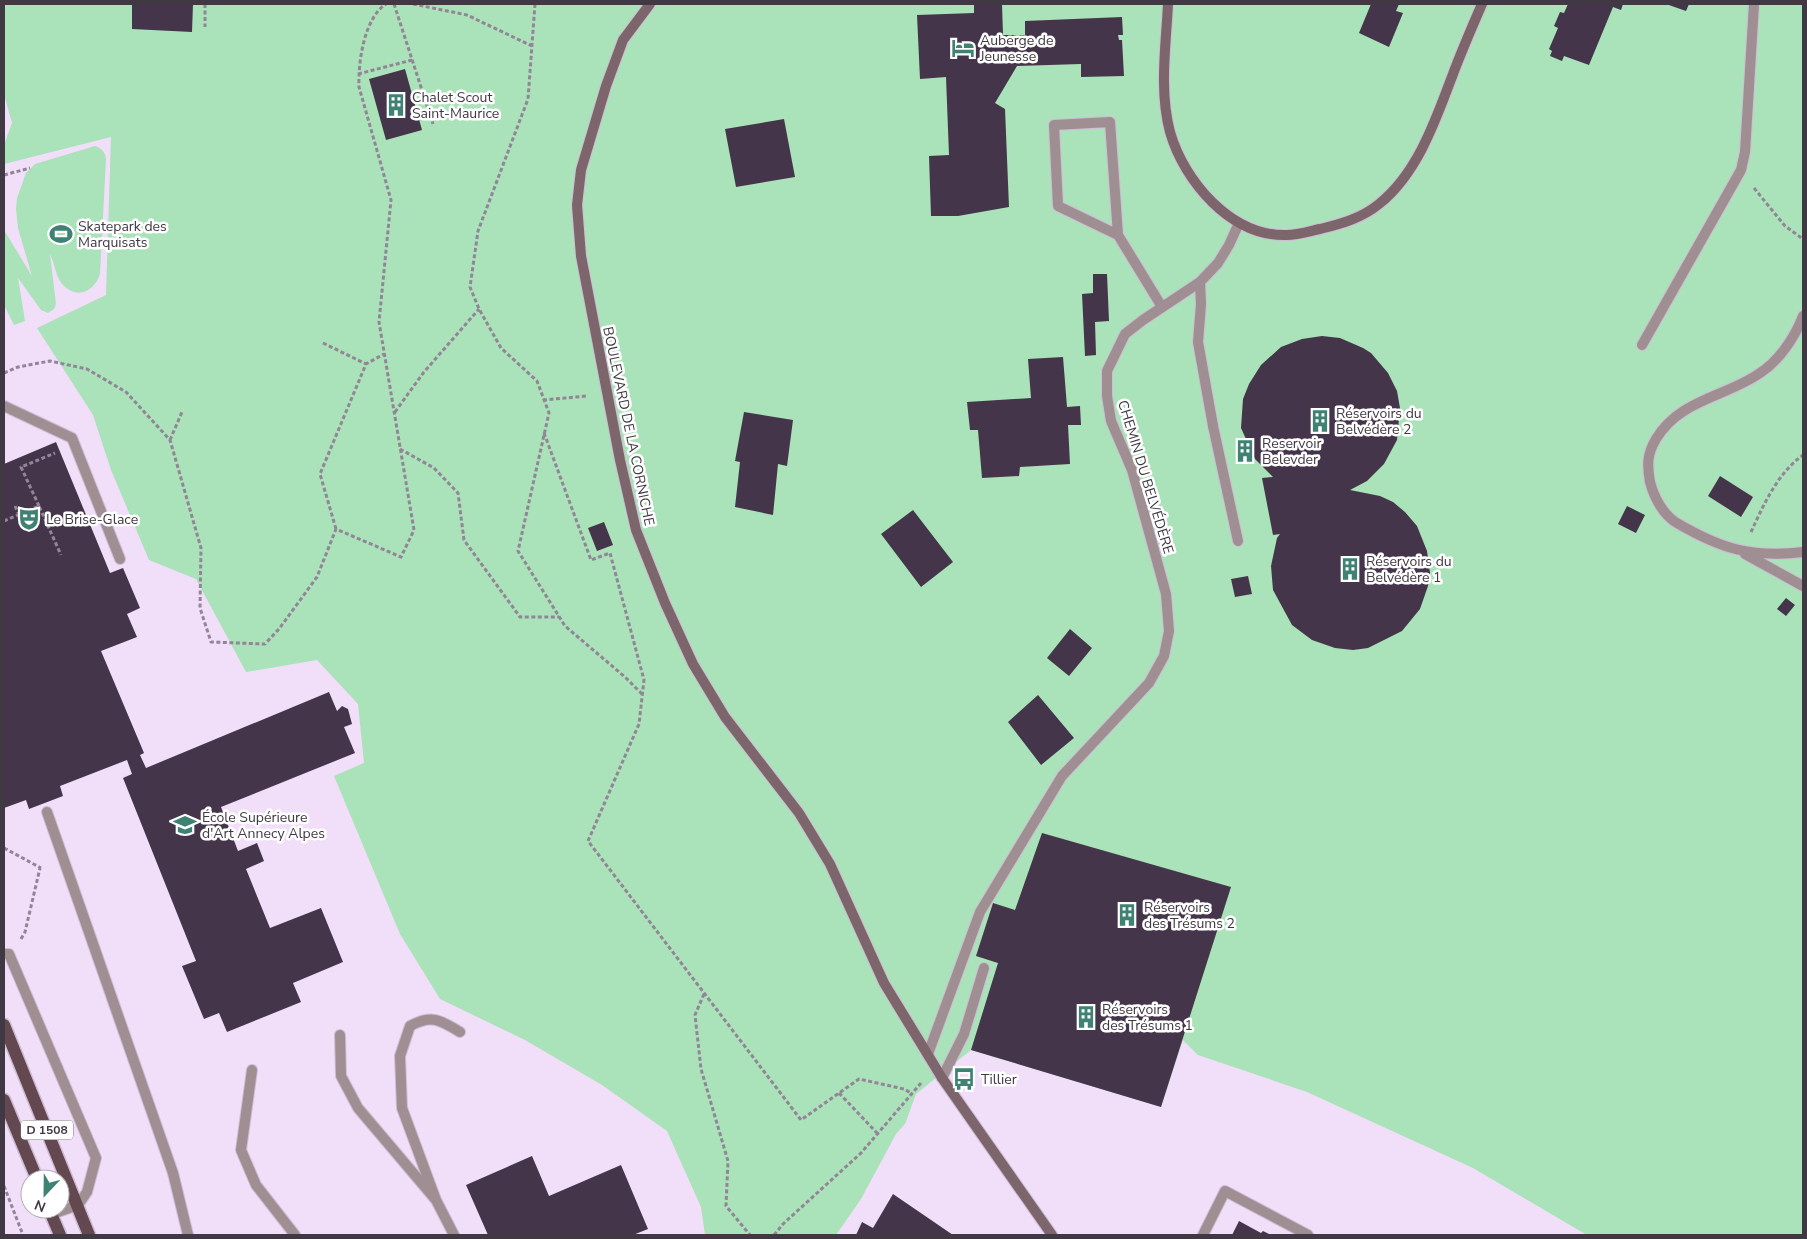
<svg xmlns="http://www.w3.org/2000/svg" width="1807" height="1239" font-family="'Nunito Sans',sans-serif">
<rect width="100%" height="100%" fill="#f1def9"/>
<!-- green -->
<path fill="#aae2b9" d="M4,4h1799v1231h-216l-114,-67 -166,-76 -109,-37 -15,-15 -22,67 -190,-57 -55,44 -11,30 -9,10 -35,65 -25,36h-131l-4,-28 -34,-76 -65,-46 -77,-45 -85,-41 -40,-65 -66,-158 30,-13 -6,-59 -41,-44 -71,12 -50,-93 -47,-19 -38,-90 -18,-55 -56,-87 69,-33 5,-158 -107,27v-19l8,-22 -8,-29z
M95,146c7,2 10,6 11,13l-6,115c-5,16 -21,26 -36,12 -8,-7 -9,-22 -14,-32l6,50 -2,5 -6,4 -7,-3 -23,-32 7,43 -11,4 -10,-20v-75l28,46 -14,-48 -2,-19 1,-11 9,-25 9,-9z"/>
<!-- building -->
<path fill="#44354b" d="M132,4h61l-1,28 -60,-3z
M974,4h28l1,31h22v-14l97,-4 1,18h-5l1,5h3l2,36 -43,1v-13l-64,2 -22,37 10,6 4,98 -51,9h-27l-2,-60 20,-1 -3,-78 -26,2 -3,-64 57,-2z
M1371,4h28l-3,7 7,2 -14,34 -30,-14z
M1568,4h55l-2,6 -8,-3 -24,58 -25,-9 -2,5 -12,-5 2,-5 -3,-2 9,-21 -4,-2 6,-14 4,1z
M1666,4h23l-3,7z
M405,69l17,61 -36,10 -17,-61z
M784,119l11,58 -59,10 -11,-58z
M1093,274h14l2,47 -14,1 1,33 -11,1 -3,-62 11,-1z
M1322,336l18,2 23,10 8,5 17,20 9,18 3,17 -3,32 -13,24 -17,17 -17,9 30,6 13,6 12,10 12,14 10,25 3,22 -2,13 -8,23 -18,22 -34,17 -15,2 -18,-2 -23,-8 -20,-15 -19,-35 -2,-24 6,-28 3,-4 -7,1 -11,-57 11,-1 -18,-18 -14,-31 2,-29 6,-15 12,-19 20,-18 21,-8z
M1063,357l4,50 13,-1 1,19h-13l2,39 -50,3 -1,9 -37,2 -4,-48h-8l-3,-28 64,-4 -3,-39z
M744,412l49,8 -6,46 -9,-2 -5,51 -38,-8 5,-45 -5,-1z
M1245,441l8,16 -9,4 -8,-15z
M56,442l54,131 13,-5 17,40 -13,6 10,23 -36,14 43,102 -4,2 6,13 183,-76 8,19 5,-5 6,3 4,15 -8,3 11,26 -134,54 17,44 19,-8 7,18 -18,8 24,59 51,-20 22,54 -50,21 8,19 -74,30 -8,-19 -15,6 -22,-53 14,-5 -73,-183 9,-4 -5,-14 -67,26 3,10 -34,13 -3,-9 -22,8v-344z
M1720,476l33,21 -12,20 -33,-21z
M1627,506l18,9 -9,18 -18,-9z
M913,510l40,52 -32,25 -40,-53z
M604,522l9,23 -16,6 -9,-23z
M1248,576l4,18 -17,3 -4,-18z
M1786,598l9,7 -9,11 -9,-7z
M1070,629l22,19 -23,28 -22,-18z
M1038,695l36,43 -33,27 -33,-43z
M1042,833l189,54 -70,220 -190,-57 27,-87 -22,-7 17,-53 22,7z
M532,1156l17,40 72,-31 27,64 -15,6h-145l-22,-50z
M893,1194l60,41h-97l6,-13 11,6z
M1239,1221l22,12 2,-2 8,4h-39z"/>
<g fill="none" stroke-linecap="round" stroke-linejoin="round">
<defs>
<path id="service" d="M1118,235l-8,-113 -56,3 4,81 60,29 44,72
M1803,316c-8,21 -24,45 -43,57 -34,24 -80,26 -104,66 -9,15 -9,26 -6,43 4,15 13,33 27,41 44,26 75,35 126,29
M1642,345l99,-175 4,-18 9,-148
M4,406l68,32 48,121
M1213,426l25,115
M1745,554l58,32
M47,812l126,361 15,62
M4,954h5l87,204 -9,34 -9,13 -26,9
M340,1035l1,41 17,32 78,92 18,35
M252,1070l-11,80 15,35 39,50
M942,1078l22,-44 20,-66
M436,1200l-34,-92 -2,-52 10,-30c22,-12 30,-6 50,6
M1203,1235l22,-44 83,44"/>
<path id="minor" d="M1200,282l1,22 -3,38 15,84
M928,1054l52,-142 82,-136 87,-93 15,-27 5,-25 -3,-37 -34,-124 -21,-49 -4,-25v-25l18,-37 18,-14 57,-38 18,-19 11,-18 10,-22"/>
<path id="secondary" d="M650,4l-27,36 -17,46 -25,84 -4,35 4,51 39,204 16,70 29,73 28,61 32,53 74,96 31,51 54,119 58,95 110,157
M1168,4c-2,41 -9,87 2,128 14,49 61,105 117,103 11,0 23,-4 33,-6 21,-5 42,-11 59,-25 39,-31 57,-85 74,-130 9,-24 19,-47 29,-70"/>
<path id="primary" d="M4,1025l85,210
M4,1100l33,79
M49,1209l11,26"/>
</defs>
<!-- service casing -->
<use href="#service" stroke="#cebdd5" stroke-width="12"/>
<!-- minor casing -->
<use href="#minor" stroke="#cebdd5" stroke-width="12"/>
<!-- secondary casing -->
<use href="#secondary" stroke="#cebdd5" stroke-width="12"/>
<!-- primary casing -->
<use href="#primary" stroke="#cebdd5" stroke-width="15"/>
<!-- path -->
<path stroke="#928597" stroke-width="3" stroke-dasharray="4 2.5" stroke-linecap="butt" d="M205,4v23
M394,4l39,120
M413,4l54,11 65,31
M535,4l-7,95 -50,132 -8,56 9,22 22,39 36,33 12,32 -31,138 47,75 60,51 17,17
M358,74l54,-14
M4,175l26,-7
M1754,188l31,38 18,13
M323,343l43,21
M4,373l14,-6 32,-6 37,8 39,23 44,48 31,108 -1,60 11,34 54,2 14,-15 38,-52 19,-48 65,28 13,-27 -35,-208 12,-122 -32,-113c-1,-24 5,-69 27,-83
M543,400l44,-4
M395,412l29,-40 55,-63
M544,433l47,127 19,-7 34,127 -5,44 -51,117 213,279 58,-41 45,10 7,4
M170,440l12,-28
M400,449l34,19 24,25 6,47 56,77h39
M15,506l4,9
M39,506l-18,-39 34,-14
M4,521l35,-15 22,49
M336,529l-16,-55 46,-110 18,-10
M1751,532c13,-28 26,-58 52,-77
M4,848l37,20
M21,939l4,-7 15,-64
M704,994l-9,21 6,54 27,92 -2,45 24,29
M839,1093l38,40
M4,1186l19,49
M774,1235l9,-11 78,-71 60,-70"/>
<!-- service -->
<use href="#service" stroke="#9f8f93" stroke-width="10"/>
<!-- minor -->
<use href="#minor" stroke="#9f8f93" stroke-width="10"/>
<!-- secondary -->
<use href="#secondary" stroke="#7c666b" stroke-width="10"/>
<!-- primary -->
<use href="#primary" stroke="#63494f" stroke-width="12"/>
</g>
<!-- icons -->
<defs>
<symbol id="hotel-bare" viewBox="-9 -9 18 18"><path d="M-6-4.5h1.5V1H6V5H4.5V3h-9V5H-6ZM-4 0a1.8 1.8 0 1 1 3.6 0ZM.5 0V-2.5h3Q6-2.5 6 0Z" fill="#3f8274" stroke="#fff" stroke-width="2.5" paint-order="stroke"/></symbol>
<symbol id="building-bare" viewBox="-9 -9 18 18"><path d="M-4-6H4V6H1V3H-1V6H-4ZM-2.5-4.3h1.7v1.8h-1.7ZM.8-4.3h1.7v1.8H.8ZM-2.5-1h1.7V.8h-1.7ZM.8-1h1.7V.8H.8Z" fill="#3f8274" stroke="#fff" stroke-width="2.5" paint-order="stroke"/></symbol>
<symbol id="stadium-bare" viewBox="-9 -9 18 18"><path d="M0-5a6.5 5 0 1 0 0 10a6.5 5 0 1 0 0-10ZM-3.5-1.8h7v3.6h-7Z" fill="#3f8274" stroke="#fff" stroke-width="2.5" paint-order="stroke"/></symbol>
<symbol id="theatre-bare" viewBox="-9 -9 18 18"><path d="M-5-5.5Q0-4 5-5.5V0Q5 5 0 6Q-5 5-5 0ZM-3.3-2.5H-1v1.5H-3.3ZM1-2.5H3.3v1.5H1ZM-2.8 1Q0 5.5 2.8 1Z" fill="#3f8274" stroke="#fff" stroke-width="2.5" paint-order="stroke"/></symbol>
<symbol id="university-bare" viewBox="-9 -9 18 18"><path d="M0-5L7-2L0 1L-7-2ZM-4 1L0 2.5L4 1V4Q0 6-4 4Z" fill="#3f8274" stroke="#fff" stroke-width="2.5" paint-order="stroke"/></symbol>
<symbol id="bus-bare" viewBox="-9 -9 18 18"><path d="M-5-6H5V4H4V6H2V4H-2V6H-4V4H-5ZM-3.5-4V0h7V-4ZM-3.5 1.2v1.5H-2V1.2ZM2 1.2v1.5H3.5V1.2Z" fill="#3f8274" stroke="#fff" stroke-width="2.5" paint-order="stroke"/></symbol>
</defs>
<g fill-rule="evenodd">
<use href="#hotel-bare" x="947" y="32" width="32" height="32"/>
<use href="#building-bare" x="380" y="89" width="32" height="32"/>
<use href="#stadium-bare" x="45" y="218" width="32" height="32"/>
<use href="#building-bare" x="1304" y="405" width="32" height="32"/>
<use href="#building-bare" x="1229" y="435" width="32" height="32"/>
<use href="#theatre-bare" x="13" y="503" width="32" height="32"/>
<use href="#building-bare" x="1334" y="553" width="32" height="32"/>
<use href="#university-bare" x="169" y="809" width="32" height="32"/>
<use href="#building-bare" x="1111" y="899" width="32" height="32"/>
<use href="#building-bare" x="1070" y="1001" width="32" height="32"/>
<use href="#bus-bare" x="948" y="1063" width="32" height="32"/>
</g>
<g text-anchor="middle" stroke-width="5" stroke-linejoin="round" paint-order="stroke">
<!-- shield labels -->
<rect fill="#fff" stroke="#79747b" stroke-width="1" x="21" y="1120.5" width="52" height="19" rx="4"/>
<g font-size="12" font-weight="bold" fill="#403843">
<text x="47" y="1134">D 1508</text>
</g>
<!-- poi labels -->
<g font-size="14" fill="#403843" stroke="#fff" text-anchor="start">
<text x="980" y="45">Auberge de<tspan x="980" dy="16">Jeunesse</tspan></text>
<text x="412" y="102">Chalet Scout<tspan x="412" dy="16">Saint-Maurice</tspan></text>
<text x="78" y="231">Skatepark des<tspan x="78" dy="16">Marquisats</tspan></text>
<text x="1336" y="418">Réservoirs du<tspan x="1336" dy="16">Belvédère 2</tspan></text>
<text x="1262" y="448">Reservoir<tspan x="1262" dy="16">Belevder</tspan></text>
<text x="46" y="524">Le Brise-Glace</text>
<text x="1366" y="566">Réservoirs du<tspan x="1366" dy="16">Belvédère 1</tspan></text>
<text x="202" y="822">École Supérieure<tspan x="202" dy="16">d'Art Annecy Alpes</tspan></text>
<text x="1144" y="912">Réservoirs<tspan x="1144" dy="16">des Trésums 2</tspan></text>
<text x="1102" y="1014">Réservoirs<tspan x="1102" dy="16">des Trésums 1</tspan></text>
<text x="981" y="1084">Tillier</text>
</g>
<!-- street labels -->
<g font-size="14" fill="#403843" stroke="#fff">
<text transform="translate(629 426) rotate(78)" y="5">BOULEVARD DE LA CORNICHE</text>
<text transform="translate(1146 477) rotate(73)" y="5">CHEMIN DU BELVÉDÈRE</text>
</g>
</g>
<!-- border -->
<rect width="1807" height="1239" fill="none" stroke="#403843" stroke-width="10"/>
<!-- north arrow -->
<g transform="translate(45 1194) rotate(202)"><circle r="24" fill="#ffffff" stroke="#b3afb4"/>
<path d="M0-4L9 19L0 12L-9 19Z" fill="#3f8274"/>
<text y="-8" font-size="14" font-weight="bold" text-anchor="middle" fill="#403843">N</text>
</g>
</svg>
